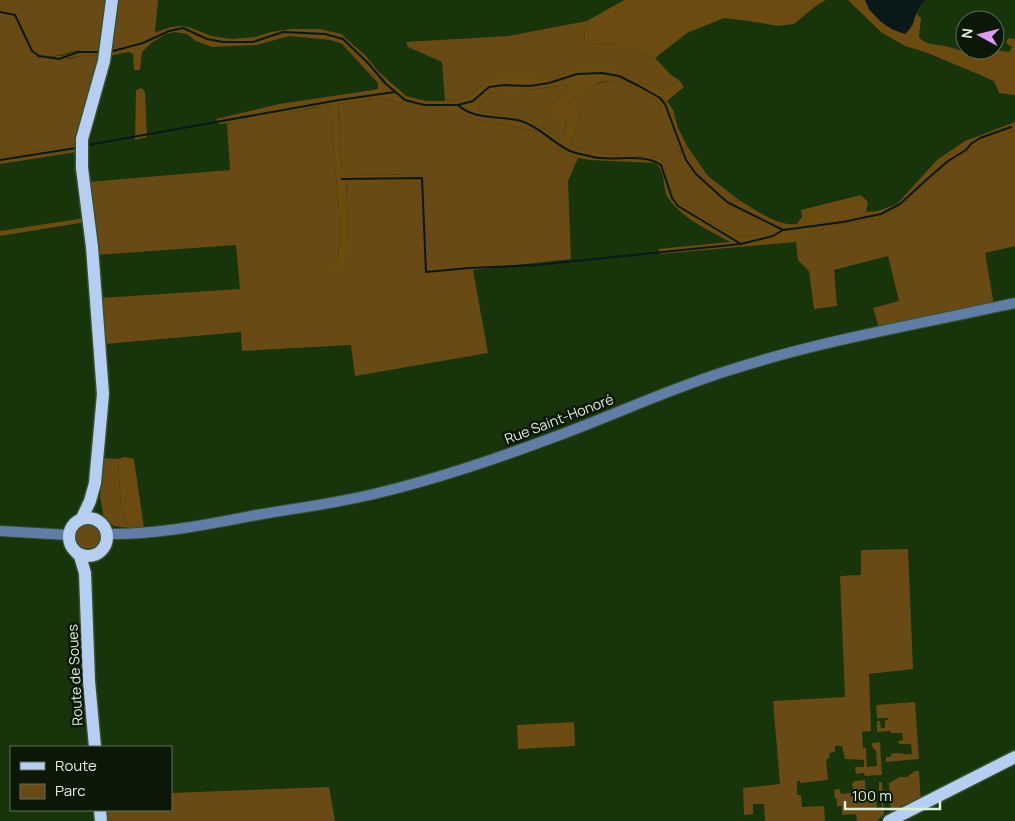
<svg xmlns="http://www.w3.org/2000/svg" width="1015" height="821" font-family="Manrope,sans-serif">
<rect width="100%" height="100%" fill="#17340a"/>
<!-- green -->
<path fill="#694a15" d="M0,0h110l-8,49c-8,0 -16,-1 -24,1 -14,3 -31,13 -43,-1 -9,-10 -12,-23 -17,-35l-18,-6z
M115,0h43l-3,33 -45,15z
M0,17l13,3 2,3 23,35 32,1 14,-4 18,1 -25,88 -77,13z
M587,21l-3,18 9,5 27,1 35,13 16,17 8,5 -15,10 -19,-6 -23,-13 -48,-3 -20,10 -24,1 -48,6 -17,13 -20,3 -3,-39 -34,-15 -2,-5 102,-6z
M611,80l25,8 20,12 25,54 6,-8 21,30 31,24 -12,5 24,11 23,16 -33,5 -19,-8 -47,-30 -7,-17 -4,-20 -6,-4 -59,-5 -28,-7 10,-32 -2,-5 -9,-1 -2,-2c3,-13 31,-24 43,-26z
M569,85l2,2 -4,6 -16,11 8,13 8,3 -6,19 -35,-22 -43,-5 -5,-3 5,-9 8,-7 13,-3h22z
M381,98l35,10 33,3 35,10 37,7 19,5 11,7 18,15 9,3 -10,23 3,78 -98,11 15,83 -133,23 -4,-31 -109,6 -1,-19 -136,12 -5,-46 140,-9 -4,-44 -140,10 -8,-73 142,-12 -3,-46 103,-19 11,130 -4,28 -4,9 16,-26 -3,-63 69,-1 -2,-7 -71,-1 -4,-70z
M1015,130v116l-30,7 9,52 -115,23 -6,-20 26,-7 -11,-45 -54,14 3,36 -23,3 -5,-38 -11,-11 -2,-18 6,-9 45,-10 35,-5 19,-11 45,-42 37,-23z
M103,458l15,1 3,46 8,23 -15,-2 -10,-8 -4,-21z
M75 536a13 13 0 1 1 26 0a13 13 0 1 1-26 0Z
M908,549l5,120 -44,5 2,57 -9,1 1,16h3l1,19 10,-1 -1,-15 -3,-3 -2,-5 9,-1 2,33 -17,1 -1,-3 -8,1 -1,-7h9v-7l-19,-1 -3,-13h-7v6l-6,1 1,5 -4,1 2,21 -28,3v-2h-3v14h4l1,12 22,-1 1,15h-60l-1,-17h-11v10l-9,1 -1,-27 37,-4 -7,-83 72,-4 -5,-121 21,-1v-25z
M915,702l4,57 -33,3v-5h5v-3c8,-3 13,2 21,0l-1,-10h-12l-1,-3 5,-1 -1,-7h-11l-1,-2 -13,1v-11h3l1,7h4v-8h3v-2h-11l-1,-13z
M915,771h4l2,31 -30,12 -2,-31 11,-6h7z
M865,780l1,18h10l1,10 5,-1 -1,-11 -2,-1v-13h3l2,32 -7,7h-20l-1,-7 -14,1v-9h-5v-7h-2l-1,-9 6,-1 1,5 12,-1 1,-3 -2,-6 2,-3z
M329,787l6,34h-231l-1,-11h68v-17z"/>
<!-- forest -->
<path fill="#6c4b11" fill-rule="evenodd" d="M624,0h202l-9,5 -23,19 -16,2 -29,-5 -25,-3 -37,15 -32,25 -35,-13 -27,-1 -9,-5 3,-18z
M848,0h17l4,10 24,20 20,-5 2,-12 6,5 -2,19c9,10 18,6 30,10 9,2 17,6 26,9l5,-6h15l14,2 3,-5 -6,-4 2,-5 7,1v56l-16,-2 -5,-12 -66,-28 -23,-7 -24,-14z
M0,8l18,6c10,23 14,49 46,41 6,-1 12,-5 18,-6 7,-1 13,0 20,0v7l-18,-1 -31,7 -10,-2 -13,-8 -5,-5 -10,-24 -3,-3 -12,-3z
M181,26l8,1 22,9 21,3 23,-2 16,-5 20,-3h29l21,5 24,21 14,17 27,24 20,5h19l20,-3 28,-21 61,1 20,-10h33l15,3 23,13 19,6 15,-10 5,7 -17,14 6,9 5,18 9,18 -6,8 -25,-54 -20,-12 -25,-8 -11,2 -25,14 -6,6 -1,4 11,3 2,5 -10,32 28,7 59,5 6,4 4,20 7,17 47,30 19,8 32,-5 -22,-16 -24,-11 -3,-3 4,-3 9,3 2,-2c16,9 38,27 58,24l5,-7 -1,-7 60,-15 7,7 -2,10 12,-1 19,-7 40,-44 28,-19 50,-19v8l-32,12 -37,23 -45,42 -19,11 -35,5 -44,10 -7,9 -136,12 -2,-5 72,-7c-21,-12 -47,-23 -61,-43 -8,-11 -2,-27 -14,-36l-65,-3 -12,-2 -9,-3 -18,-15 -11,-7 -19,-5 -37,-7 -35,-10 -33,-3 -35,-10 -43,6 4,70 71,1 3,7 -70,2 3,62 -4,19 -11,7 -6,-2 -2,-3 11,-4 4,-28 -11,-130c-37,5 -74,17 -111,19l-3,-5 63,-15 94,-14 5,-1v-6l-36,-39 -11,-4 -42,-4 -32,9 -45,2 -16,-6 -9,-7 -12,-2 -9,2 -15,9 -9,9 -2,18h-6l-1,-16 -4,-2 -20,4 1,-8 61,-21zM568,85l2,2 -3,6 -16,11 -2,7 3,3 15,7 -6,18 -35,-22 -43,-5 -5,-3 5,-9 8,-7 13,-3h22z
M142,88l3,4 2,45 -12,3 1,-50z
M77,144v8l-77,12v-7z
M85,218l1,4 -86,14v-5z
M125,457l9,2 10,69h-15l-8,-23 -3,-46z
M574,722l1,24 -57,3 -1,-24z"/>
<!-- water -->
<path fill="#091818" d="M865,0h61c-14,11 -9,25 -21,34 -18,-5 -32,-16 -40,-34z"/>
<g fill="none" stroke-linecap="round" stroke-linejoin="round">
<!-- stream -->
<path stroke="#091818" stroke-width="2" d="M0,12l15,3 17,36 7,5 20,3 19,-7h22
M113,51l30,-8 26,-12 14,-3 24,11 16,3h30l30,-10 42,2 18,5 25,24 18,21 19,16 19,5h34l15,-4 16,-14 15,-2 26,1 19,-3 28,-9 25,-1 17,3 20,10 21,12 5,6 21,56 10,14 31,28 56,28 60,-8 38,-8 19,-10 25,-23 23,-20 18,-11 5,-6 9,-6 31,-11
M458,105c17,16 42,10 63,16 18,5 32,22 49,30 7,3 16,4 23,6 21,5 49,-5 68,8l11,33 6,8 63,38 32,-8 10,-6
M88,145l251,-45 56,-8
M0,160l76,-12
M342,179l80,-1 4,94 43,-4 67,-3 205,-21"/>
<defs>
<path id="minor" d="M0,531l69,4
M107,534c50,1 101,-10 150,-19 40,-7 81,-12 121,-22 58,-14 115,-33 171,-54 61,-22 119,-50 181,-69 93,-30 190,-46 285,-67"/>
<path id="major" d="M69 537a19 19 0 1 1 38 0a19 19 0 1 1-38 0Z
M82,518l8,-17 5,-18 8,-89 -11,-147 -10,-79v-29l22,-78 8,-61
M75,551l5,5 5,17 4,108 6,66
M100,810l1,11
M889,821l126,-64"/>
</defs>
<!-- minor casing -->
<use href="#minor" stroke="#37522b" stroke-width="12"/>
<!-- major casing -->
<use href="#major" stroke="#37522b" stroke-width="15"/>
<!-- minor -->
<use href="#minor" stroke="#607da8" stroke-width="10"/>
<!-- major -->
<use href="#major" stroke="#b6cef1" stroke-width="12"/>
</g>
<g text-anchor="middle" stroke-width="5" stroke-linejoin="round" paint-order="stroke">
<!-- street labels -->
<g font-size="14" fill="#ddefd7" stroke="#0c1807">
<text transform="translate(559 419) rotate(-21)" y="5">Rue Saint-Honoré</text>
<text transform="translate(75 675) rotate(-93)" y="5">Route de Soues</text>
</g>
</g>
<!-- legend -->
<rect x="10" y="746" width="162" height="65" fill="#0c1807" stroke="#606e5a"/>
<rect x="20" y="762" width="25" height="8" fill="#b6cef1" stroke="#606e5a"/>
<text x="55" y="771" font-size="15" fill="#ddefd7">Route</text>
<rect x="20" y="784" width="25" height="15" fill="#694a15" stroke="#606e5a"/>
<text x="55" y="796" font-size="15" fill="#ddefd7">Parc</text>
<!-- north arrow -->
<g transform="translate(980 35) rotate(277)"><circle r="24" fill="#0c1807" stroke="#606e5a"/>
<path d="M0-4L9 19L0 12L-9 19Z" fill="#dd99f4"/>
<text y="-8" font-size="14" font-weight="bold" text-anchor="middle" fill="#ddefd7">N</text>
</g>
<!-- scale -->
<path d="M845 801v8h95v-8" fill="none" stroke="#ddefd7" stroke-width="2.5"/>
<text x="852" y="801" font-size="15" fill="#ddefd7" stroke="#0c1807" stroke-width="4" paint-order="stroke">100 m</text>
</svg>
